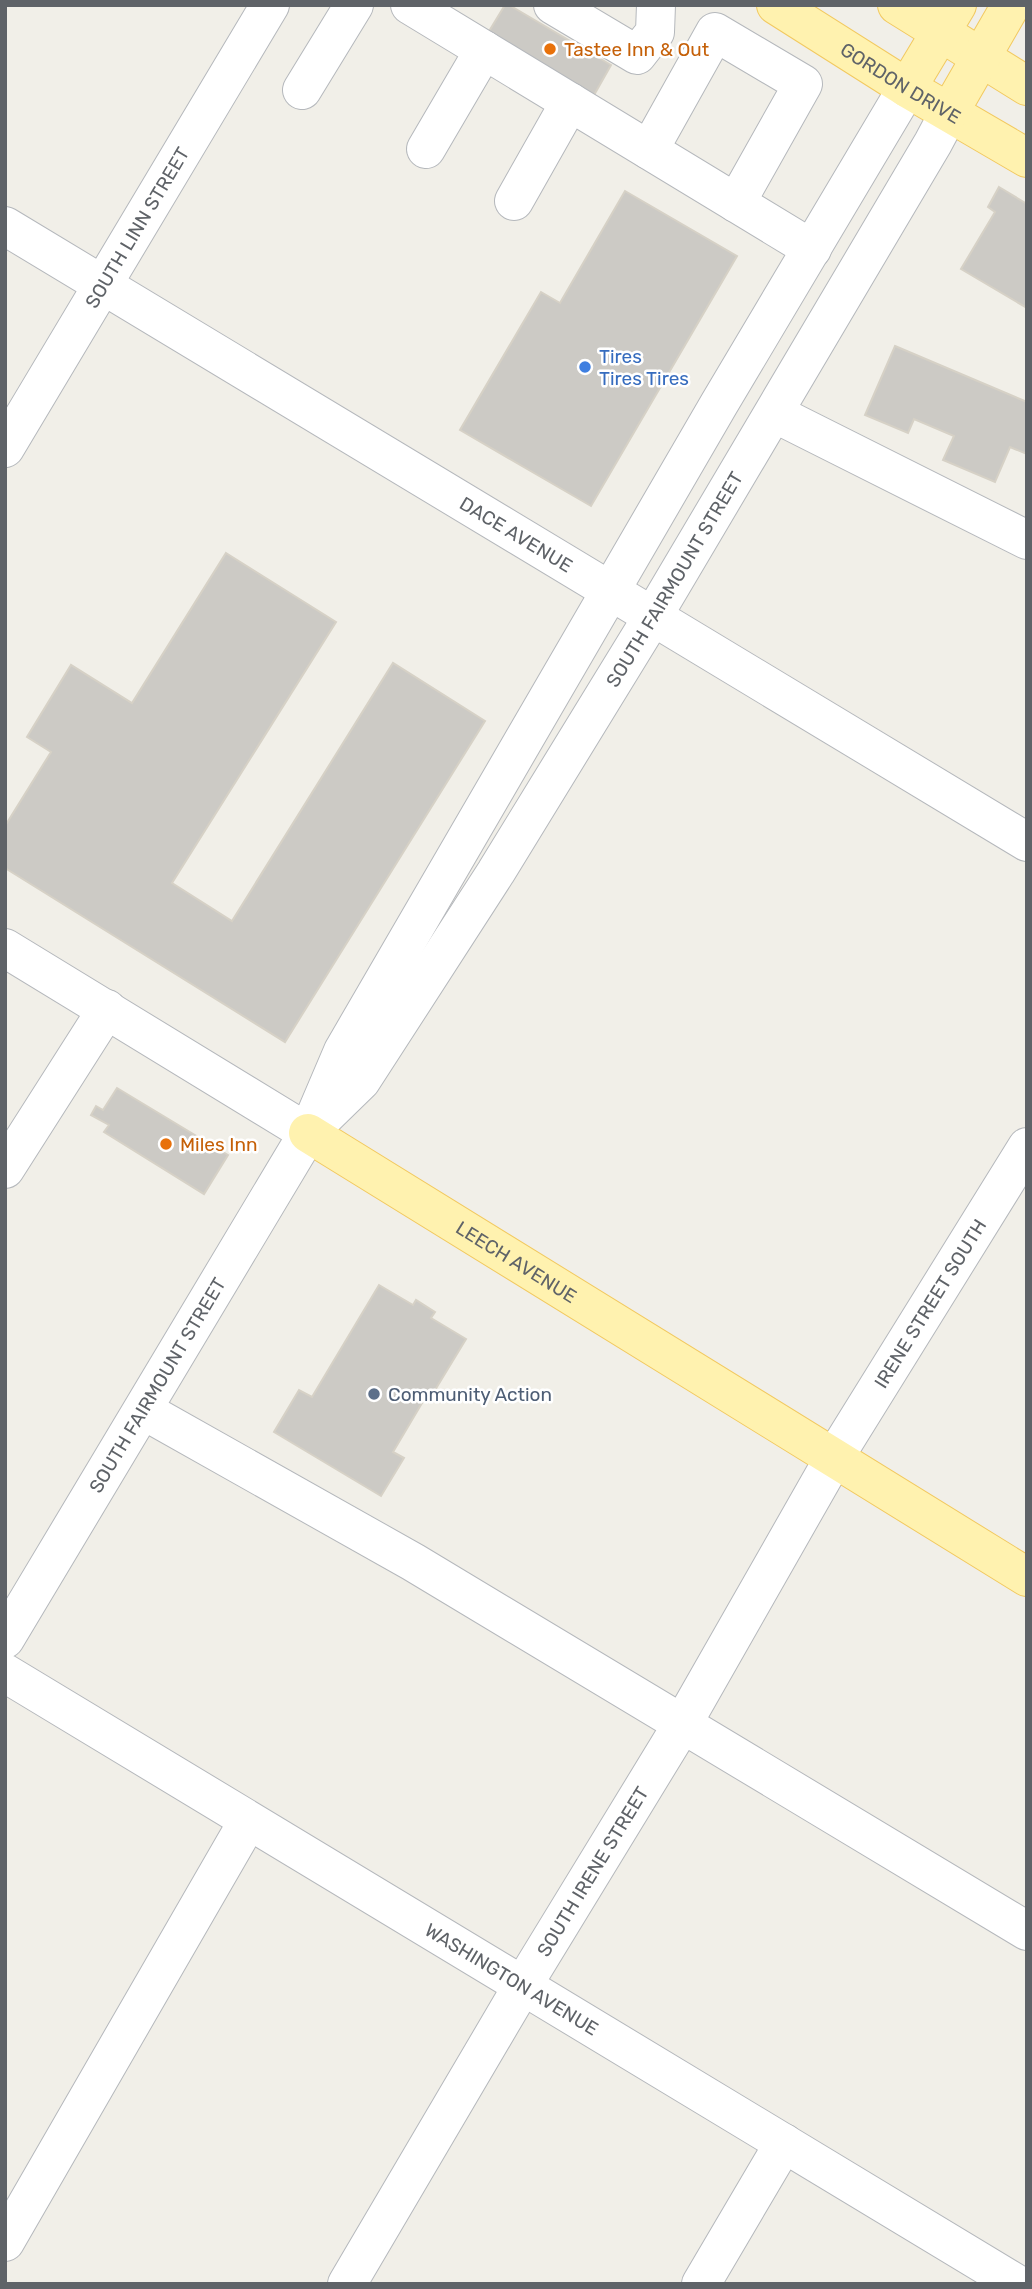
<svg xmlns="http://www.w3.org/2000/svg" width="1032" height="2289" font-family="Rubik,sans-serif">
<rect width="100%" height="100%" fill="#f1efe8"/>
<!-- building -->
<path fill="#cccac5" stroke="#d6d1c6" stroke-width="2" d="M505,5h4l102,60 -17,30 -106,-62z
M999,187l28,17v104l-66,-39 34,-57 -7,-5z
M625,191l112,65 -146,250 -131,-76 81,-138 19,11z
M895,346l132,56v52l-17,-7 -15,35 -52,-22 11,-24 -40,-17 -6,14 -43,-18z
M226,553l110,69 -164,261 60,38 161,-258 92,58 -200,321 -280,-174v-42l46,-74 -24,-15 44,-72 61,38z
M117,1088l111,67 -24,39 -100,-62 5,-7 -18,-10 5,-9 7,4z
M379,1285l34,20 3,-5 19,12 -4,6 35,21 -37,61 -4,-2 -32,54 11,6 -23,38 -107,-64 25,-42 13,7z"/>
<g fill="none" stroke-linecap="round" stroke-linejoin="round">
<defs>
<g id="minor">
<path d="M410,5l402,244"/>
<path d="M553,5l84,50 18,-23 1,-27"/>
<path d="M302,90l52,-85"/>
<path d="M426,149l58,-99"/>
<path d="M649,150l66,-118 88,52 -67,119"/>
<path d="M514,201l56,-99"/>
<path id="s1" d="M5,226l1022,616"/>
<path d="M774,413l253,127"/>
<path id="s2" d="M5,448l265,-443"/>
<path d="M5,948l303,185"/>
<path id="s3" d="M322,1119l39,-38 135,-209 157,-256 280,-473 17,-32"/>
<path d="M5,1169l102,-160"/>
<path d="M143,1410l270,152 614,369"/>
<path id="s4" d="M5,1639l303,-506 35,-82 376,-647 188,-316"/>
<path id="s5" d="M5,1673l1012,611"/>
<path d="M5,2242l243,-421"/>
<path id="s6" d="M347,2284l176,-299 160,-262 151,-265 193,-311"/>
<path d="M701,2284l83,-141"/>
</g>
<g id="major">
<path id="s7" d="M776,5l131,83 120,70"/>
<path d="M897,5l130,81"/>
<path d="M907,88l50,-83"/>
<path d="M950,111l61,-106"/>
<path id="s8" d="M308,1133l719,444"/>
</g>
</defs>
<!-- minor casing -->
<use href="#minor" stroke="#b5b8bc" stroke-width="40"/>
<!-- major casing -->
<use href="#major" stroke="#f2c960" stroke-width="40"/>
<!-- minor -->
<use href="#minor" stroke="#fff" stroke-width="38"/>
<!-- major -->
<use href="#major" stroke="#fff2af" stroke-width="38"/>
</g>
<!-- markers -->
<g fill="#e8710a" stroke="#fff" stroke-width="2.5">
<circle cx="550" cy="49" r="7"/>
<circle cx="166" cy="1144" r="7"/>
</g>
<circle fill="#3f7fe0" stroke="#fff" stroke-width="2.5" cx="585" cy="367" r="7"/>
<circle fill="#5c6f8a" stroke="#fff" stroke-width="2.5" cx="374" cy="1394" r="7"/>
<g text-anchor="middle" stroke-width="5" stroke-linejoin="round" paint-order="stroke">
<!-- food labels -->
<g font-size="19" fill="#c56008" stroke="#fff" text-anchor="start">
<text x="564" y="56">Tastee Inn &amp; Out</text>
<text x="180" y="1151">Miles Inn</text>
</g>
<!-- street labels -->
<g font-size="19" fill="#5f6368" stroke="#fff">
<text dy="7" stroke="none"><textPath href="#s7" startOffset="147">GORDON DRIVE</textPath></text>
<text dy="7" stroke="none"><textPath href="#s2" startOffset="257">SOUTH LINN STREET</textPath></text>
<text dy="7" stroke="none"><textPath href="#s1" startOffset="597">DACE AVENUE</textPath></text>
<text dy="7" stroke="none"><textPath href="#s3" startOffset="646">SOUTH FAIRMOUNT STREET</textPath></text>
<text dy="7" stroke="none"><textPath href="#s8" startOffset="245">LEECH AVENUE</textPath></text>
<text dy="7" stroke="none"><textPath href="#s6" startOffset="1141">IRENE STREET SOUTH</textPath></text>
<text dy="7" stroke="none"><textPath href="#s4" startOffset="296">SOUTH FAIRMOUNT STREET</textPath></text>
<text dy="7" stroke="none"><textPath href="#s6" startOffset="480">SOUTH IRENE STREET</textPath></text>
<text dy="7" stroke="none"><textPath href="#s5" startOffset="592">WASHINGTON AVENUE</textPath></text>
</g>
<!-- shop labels -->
<g font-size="19" fill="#366cbe" stroke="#fff" text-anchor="start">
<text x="599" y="363">Tires<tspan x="599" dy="22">Tires Tires</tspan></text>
</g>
<!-- service labels -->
<g font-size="19" fill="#4e5e75" stroke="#fff" text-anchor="start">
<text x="388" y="1401">Community Action</text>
</g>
</g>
<!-- border -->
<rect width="1032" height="2289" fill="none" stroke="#5f6368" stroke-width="14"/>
</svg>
